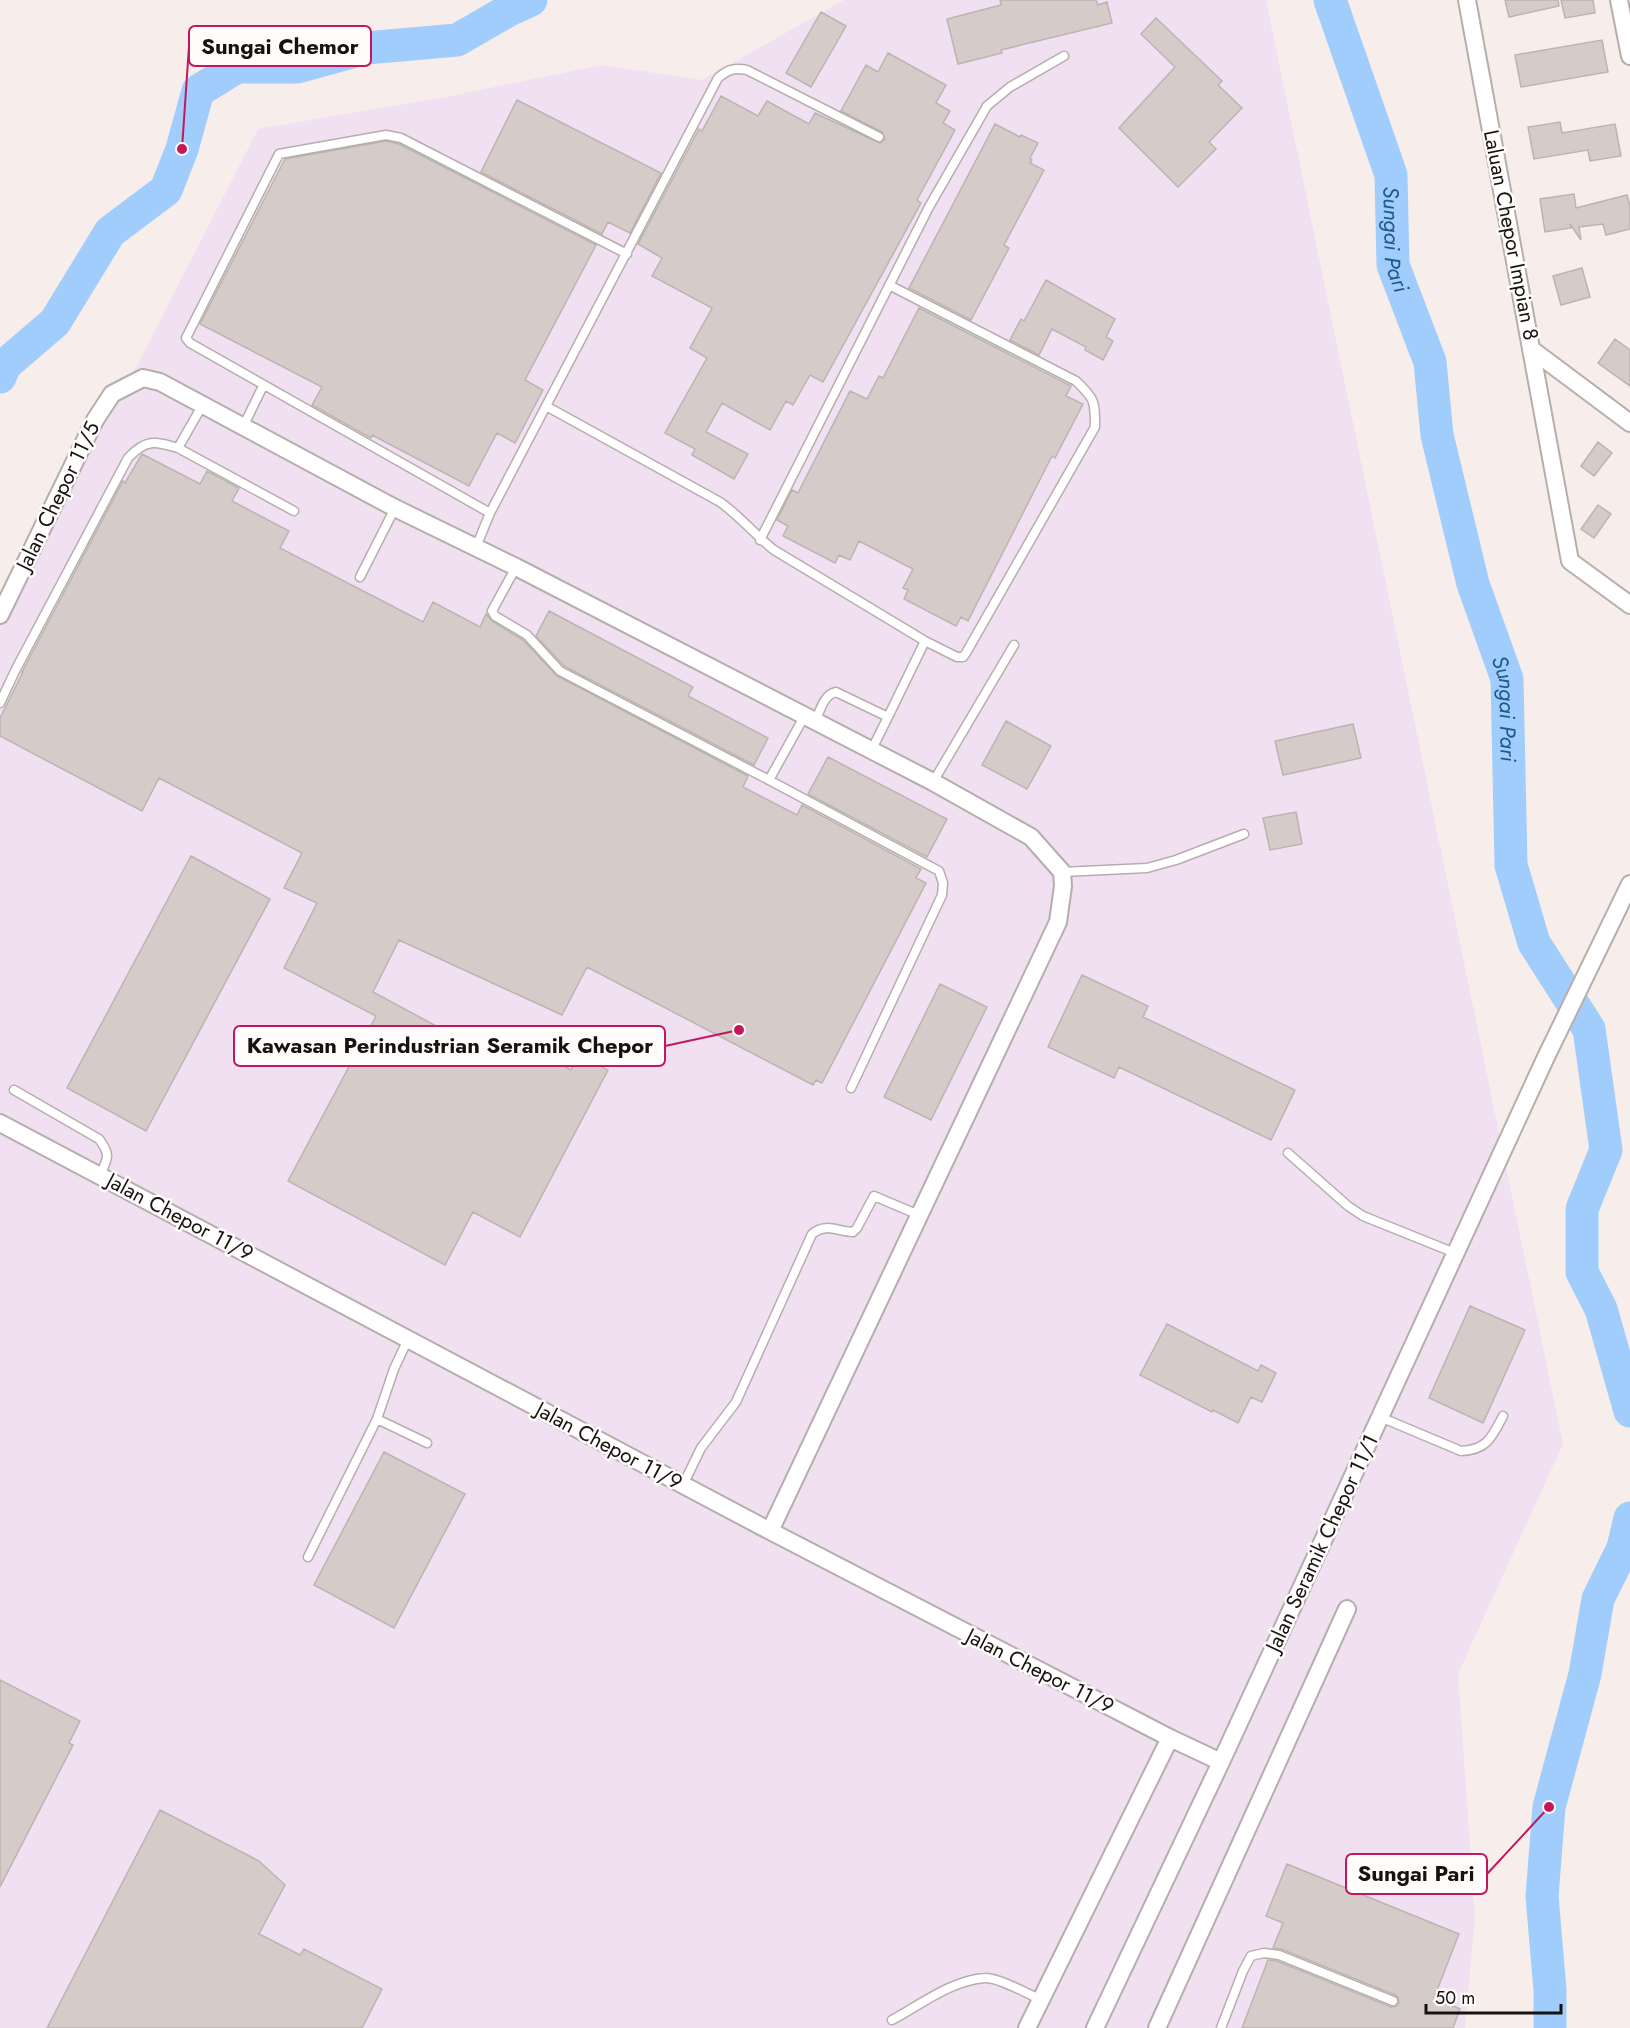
<svg xmlns="http://www.w3.org/2000/svg" width="1630" height="2028" font-family="Jost,sans-serif">
<rect width="100%" height="100%" fill="#f7eeeb"/>
<!-- industrial -->
<path fill="#f0e0f2" d="M844,0h422l297,1444 -105,230 17,242 -10,112h-1465v-1413l95,-195 32,-35 131,-256 188,-32 156,-32 100,15z"/>
<g fill="none" stroke-linecap="round" stroke-linejoin="round">
<!-- river -->
<g stroke="#a0cdfc" stroke-width="33">
<path id="s1" d="M1330,0l61,175 2,90 37,97 7,73 36,149 34,95 4,186 23,78 55,86 17,121 -24,59v63l19,37 29,102"/>
<path d="M0,377l5,-12 50,-43 55,-90 56,-42 16,-41 16,-58 39,-24h60l69,-19 91,-8 52,-30 22,-10"/>
<path d="M1550,2028v-38l-8,-94 7,-89 36,-133 13,-75 25,-51 7,-30"/>
</g>
</g>
<!-- building -->
<path fill="#d5ccc9" stroke="#bcb4b1" stroke-width="1.5" d="M1000,0h96l2,5 9,-3 5,21 -111,27 1,3 -44,11 -11,-45 54,-14z
M1505,0h53l1,6 -50,11z
M1561,0h32l2,13 -30,5z
M821,12l25,14 -35,61 -25,-14z
M1156,18l66,63 -4,4 24,23 -33,34 7,7 -38,38 -59,-59 56,-61 -34,-33z
M1602,40l6,32 -87,15 -6,-32z
M888,53l58,32 -10,18 14,8 -7,12 12,7 -38,70 4,3 -98,179 -13,-7 -17,30 -7,-4 -16,29 -48,-27 -16,29 42,22 -14,25 -42,-24 3,-6 -30,-16 42,-75 -17,-10 22,-40 -60,-32 10,-18 -24,-14 61,-115 3,2 19,-35 37,20 9,-15 42,23 6,-11 65,30 5,-4 -3,-7 -41,-21 25,-46 12,7z
M517,100l144,73 -31,60 -22,-11 -6,12 -121,-62z
M1560,122l2,11 53,-9 6,32 -31,5 -2,-11 -54,9 -6,-32z
M995,124l25,13 1,-2 17,8 -8,15 2,2 -2,3 14,7 -40,75 5,3 -38,72 -62,-32z
M386,141l13,3 197,101 -71,135 18,10 -28,53 -18,-10 -28,53 -97,-51 -1,3 -59,-33 10,-18 -122,-63 85,-165z
M1574,194l2,14 51,-13 3,11v23l-24,6 -3,-11 -24,3 2,13 -11,-16 1,4 -26,4 -5,-33z
M1582,268l8,29 -29,8 -8,-29z
M1046,280l69,39 -9,18 7,4 -10,19 -18,-10 1,-3 -34,-18 -13,26 -29,-15 11,-21 3,2z
M919,308l152,78 -5,10 17,8 -28,54 -3,-2 -84,165 -7,-4 -5,9 -52,-27 4,-9 -5,-2 10,-19 -54,-28 -9,19 -11,-5 -4,8 -52,-27 5,-10 -11,-6 15,-30 6,3 52,-102 17,8 12,-23 4,2z
M1615,339l15,11v36l-32,-23z
M1598,442l14,11 -18,23 -13,-10z
M142,454l58,30 7,-13 32,17 -7,13 57,30 -9,17 143,74 10,-20 47,25 6,-13 6,7 31,19 34,36 191,100 -5,11 54,28 5,-10 119,64 -5,9 10,5 -104,200 -6,-3 -3,5 -226,-118 -25,48 -163,-75 -26,52 130,70 12,-22 56,30 8,-15 29,15 -88,167 -47,-25 -28,53 -157,-84 88,-165 -92,-48 33,-65 -33,-15 18,-35 -143,-75 -17,33 -142,-75v-18l23,-46h-1l101,-191 2,2z
M1598,505l13,9 -17,24 -13,-9z
M549,611l144,76 -5,9 80,42 -14,27 -190,-99 -28,-30z
M1006,721l45,25 -24,43 -45,-24z
M1353,724l8,34 -78,17 -8,-34z
M828,757l119,62 -20,38 -119,-63z
M1296,812l6,32 -32,6 -7,-32z
M191,856l79,43 -124,232 -79,-43z
M1082,975l66,31 -5,11 152,73 -24,50 -152,-73 -5,11 -66,-31z
M940,984l47,23 -56,113 -47,-23z
M1470,1306l55,24 -42,93 -54,-25z
M1167,1324l91,47 3,-6 15,8 -14,29 -11,-5 -13,26 -25,-13 -1,2 -72,-37z
M384,1452l81,42 -71,134 -80,-43z
M0,1680l80,41 -11,22 4,2 -73,142z
M160,1810l99,51 26,24 -26,49 41,21 4,-6 78,40 -20,39h-315z
M1287,1864l172,70 -25,64 26,11 -7,19h-211l26,-68 9,1 114,46 5,-1 3,-3 -1,-5 -3,-3 -114,-46 -8,-1 10,-25 -17,-7z"/>
<g fill="none" stroke-linecap="round" stroke-linejoin="round">
<defs>
<path id="lane" d="M879,137l-132,-67c-12,-3 -20,0 -29,8l-172,328 174,96c20,14 35,33 54,48l151,91 -37,76
M889,285l187,96c19,18 19,20 19,46l-129,226 -3,4h-6l-32,-16
M202,406l-24,42 116,63
M243,427l20,-41
M490,513l-300,-170 -4,-5 93,-184 107,-19 15,3 226,116
M760,540l169,-333 58,-101 23,-19 54,-31
M476,547l14,-34 56,-107
M516,567l-24,44 3,5 32,19 33,36 209,109 35,-63
M360,577l35,-69
M0,703l16,-34 112,-211c18,-19 26,-17 50,-10
M815,722c5,-11 9,-28 21,-30l52,25 -17,34
M769,780l170,91 4,12 -1,12 -91,193
M933,782l81,-137
M1062,872l85,-4 29,-8 68,-26
M14,1090l85,49c12,16 9,19 1,36
M1288,1153l60,53 15,10 92,37
M1380,1417l81,34c26,-1 31,-14 42,-35
M377,1419l50,24
M683,1485l18,-37 35,-46 76,-168c14,-12 26,-2 41,-2l4,-4 17,-32 45,19
M308,1557l69,-138 17,-50 14,-30
M892,2020c28,-15 60,-40 93,-42 12,-1 44,16 56,22
M1221,2028l22,-57 8,-15 13,-3 15,2 114,46"/>
<path id="street" d="M1467,0l103,561 60,44
M1619,0l11,56
M1531,349l99,74
M0,615l95,-195 17,-26 31,-16 17,4 235,126 121,59 417,215 98,55 31,35 1,14 -5,36 -288,609
M0,1123l770,408 400,207 51,24
M1027,2028l143,-290
M1095,2028l126,-266 325,-705 84,-173
M1157,2028l190,-419"/>
</defs>
<!-- lane casing -->
<use href="#lane" stroke="#b7aeab" stroke-width="11"/>
<!-- street casing -->
<use href="#street" stroke="#b7aeab" stroke-width="20"/>
<!-- lane -->
<use href="#lane" stroke="#fff" stroke-width="8"/>
<!-- street -->
<use href="#street" stroke="#fff" stroke-width="16"/>
</g>
<g text-anchor="middle" stroke-width="5" stroke-linejoin="round" paint-order="stroke">
<!-- street labels -->
<g font-size="21" fill="#151211" stroke="#fffdfc">
<text transform="translate(1511 235) rotate(79)" y="7">Laluan Chepor Impian 8</text>
<text transform="translate(58 496) rotate(-64)" y="7">Jalan Chepor 11/5</text>
<text transform="translate(180 1217) rotate(28)" y="7">Jalan Chepor 11/9</text>
<text transform="translate(609 1446) rotate(28)" y="7">Jalan Chepor 11/9</text>
<text transform="translate(1322 1543) rotate(-65)" y="7">Jalan Seramik Chepor 11/1</text>
<text transform="translate(1040 1671) rotate(27)" y="7">Jalan Chepor 11/9</text>
</g>
<!-- water labels -->
<g font-size="22" font-style="italic" fill="#1e588d" stroke="#fffdfc">
<text dy="8" stroke="none"><textPath href="#s1" startOffset="250">Sungai Pari</textPath></text>
<text dy="8" stroke="none"><textPath href="#s1" startOffset="736">Sungai Pari</textPath></text>
</g>
</g>
<!-- callouts -->
<path fill="none" stroke="#c2185b" stroke-width="2" d="M182 149L189 46M739 1030L665 1046M1549 1807L1487 1874"/>
<g fill="#c2185b" stroke="#fffdfc" stroke-width="2">
<circle cx="182" cy="149" r="6"/>
<circle cx="739" cy="1030" r="6"/>
<circle cx="1549" cy="1807" r="6"/>
</g>
<g fill="#fffdfc" stroke="#c2185b" stroke-width="2">
<rect x="189" y="26" width="182" height="40" rx="6"/>
<rect x="234" y="1026" width="431" height="40" rx="6"/>
<rect x="1346" y="1854" width="141" height="40" rx="6"/>
</g>
<g font-size="22" text-anchor="middle" font-weight="bold" fill="#151211">
<text x="280" y="54">Sungai Chemor</text>
<text x="450" y="1053">Kawasan Perindustrian Seramik Chepor</text>
<text x="1416" y="1881">Sungai Pari</text>
</g>
<!-- scale -->
<path d="M1426 2004v9h135v-9" fill="none" stroke="#151211" stroke-width="3"/>
<text x="1435" y="2004" font-size="18" fill="#151211" stroke="#fffdfc" stroke-width="4.5" paint-order="stroke">50 m</text>
</svg>
